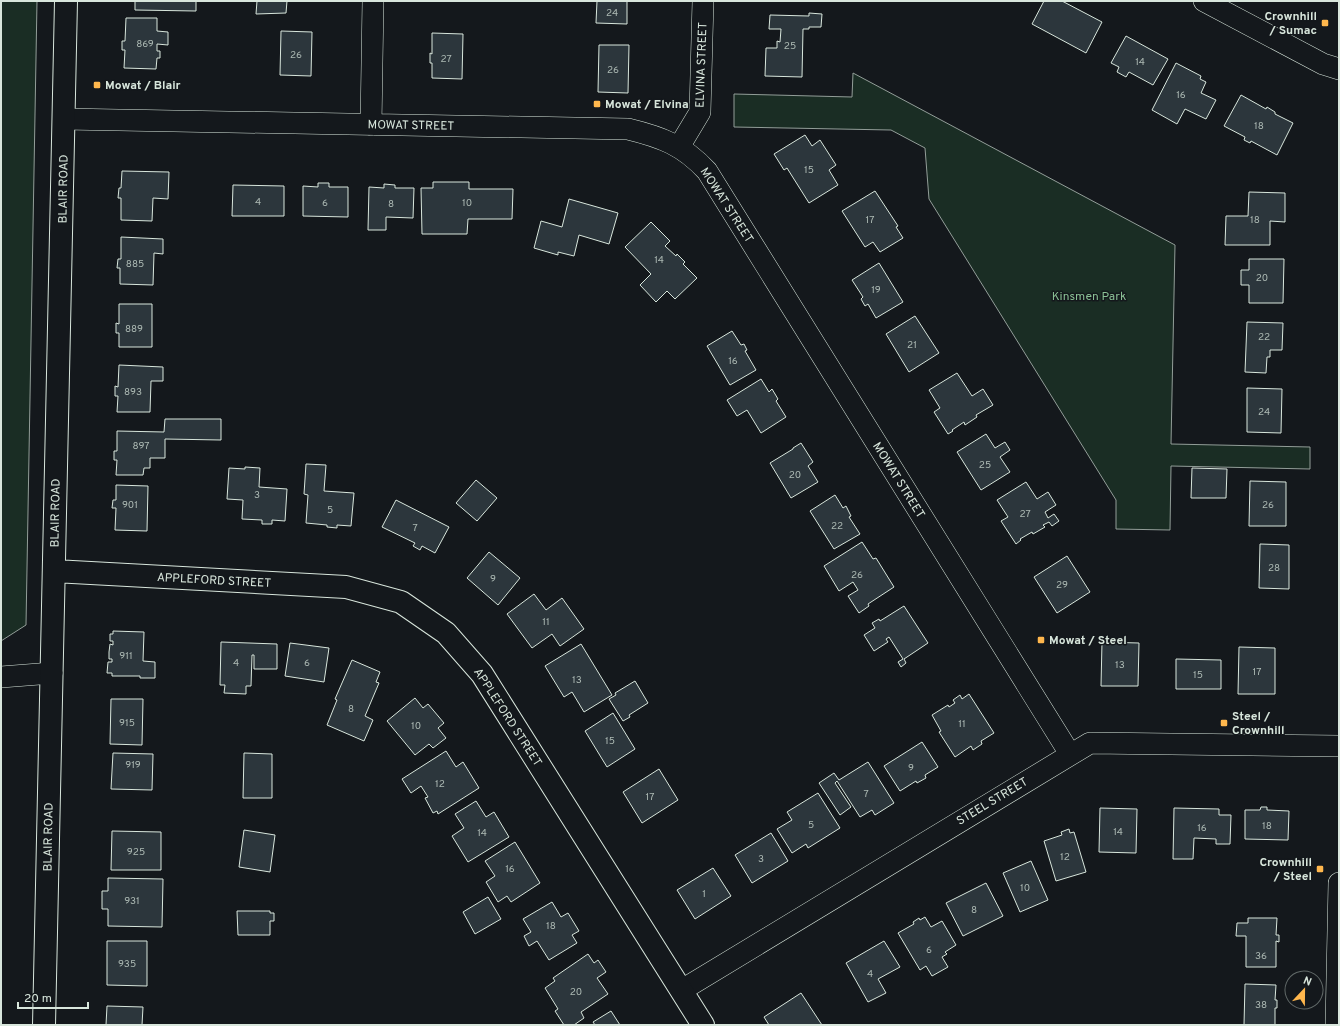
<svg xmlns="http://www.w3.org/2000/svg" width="1340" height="1026" font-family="Overpass,sans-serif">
<rect width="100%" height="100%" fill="#14181c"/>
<!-- green -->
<path fill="#1a2d24" stroke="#939e99" d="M1,1h36l-11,624 -25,16z
M853,73l322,172 -4,199 139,3v22l-139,-3 -1,64 -54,-1v-29l-187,-301 -4,-51 -34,-18 -157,-3v-33l118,3z"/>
<!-- building -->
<path fill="#2c363c" stroke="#d8e6dc" d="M135,1h61v10l-61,-1z
M257,1h30l-1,12 -30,1z
M597,1h30v23l-31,-1z
M1044,1h18l40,21 -16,31 -54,-29z
M809,13l13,1 -1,13h-12v2h-6l-1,48 -37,-1 1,-28h11v-7l3,1 1,-13h-12l1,-14 39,1z
M126,18h31v13l11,1v13l-11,-1v7h3v7h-3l-1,11 -32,-1 1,-18h-3v-9h3z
M281,31l31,1 -1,44 -31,-1z
M432,33l31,1 -1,45 -30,-1v-15h-2v-10l2,1z
M1126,36l42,23 -15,26 -24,-13 -3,5 -9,-5 2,-5 -8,-4z
M599,45h30l-1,48 -30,-1z
M1176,63l25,13 -1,3 6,3 -5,11 15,7 -10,19 -21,-10 -8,15 -25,-14z
M1241,95l25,14 1,-2 8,5v2l18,9 -16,32 -26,-14 -1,2 -6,-3 1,-3 -21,-11z
M805,135l7,11 8,-6 16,25 -7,5 9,15 -29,18 -22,-35 -3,2 -10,-16z
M122,171l47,1 -1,27 -15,-1 -1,23 -31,-1v-22h-3l1,-10h2z
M433,182h36v7h44l-1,30h-44l-1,15h-45l-1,-46h12z
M318,183h11v4h19v30l-45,-1v-30l15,1z
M384,184l11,1v3h19l-1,30 -27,-1v13h-18l1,-43 15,1z
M233,185l51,1v30h-52z
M875,191l23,35 -2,1 7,11 -23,14 -7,-10 -8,5 -23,-36z
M1249,192l36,1v29l-15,-1v24h-45l1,-29h22z
M569,199l49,14 -9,31 -30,-9 -5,21 -16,-4v3l-24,-7 7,-27 21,6z
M651,222l19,19 -5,5 11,10 1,-2 8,8 -2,2 14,14 -22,21 -8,-8 -11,11 -16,-17 11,-11 -26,-27z
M121,237l42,2v15l-9,-1 -1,32 -33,-1v-16h-3l1,-9h3z
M1249,259h35l-1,44h-34v-18h-8v-15h8z
M879,263l24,39 -27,16 -8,-14 -3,2 -4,-7 2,-2 -11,-17z
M119,304h33v43h-33v-14h-3v-10l3,1z
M915,316l24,37 -30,19 -23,-38z
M1247,322l36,1 -1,27h-12v7h-3l-1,16 -21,-1z
M732,331l9,14 3,-1 3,6 -2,1 11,19 -26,15 -23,-39z
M119,365l44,2v14h-12l-1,31h-33l1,-16h-3v-10l3,1z
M957,373l15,23 11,-7 10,16 -17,10 1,2 -12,8 -1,-3 -12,8 1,1 -5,3 -14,-22 6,-4 -11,-18z
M761,379l8,13 3,-3 6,10 -2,2 10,16 -25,16 -14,-23 -10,6 -10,-16z
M1247,388l35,1 -1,44 -34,-1z
M165,419h56v21l-56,-1v19h-15v10h-6l-1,7h-27l1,-15h-3v-9h3v-20l47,1z
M986,434l9,14 10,-6 5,8 -10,7 10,15 -29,18 -24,-38z
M801,443l12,19 -5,4 10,16 -27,16 -21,-35 23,-14v-1z
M306,464l20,1 -2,26 30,2 -3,33 -14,-1v3l-10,-1v-2l-21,-2 2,-28 -4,-1z
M245,467l15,1 -1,19 28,2 -2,32 -13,-1v4h-10v-4l-20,-1 1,-19 -16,-1 2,-31 16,1z
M1192,468l35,1 -1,29h-35z
M476,480l21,18 -20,23 -21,-18z
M1250,481l36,1v44h-37z
M1026,482l11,17 11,-7 8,13 -11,7 3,6 6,-4 5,7 -7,5 -3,-4 -6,3 2,2 -12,7 -1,-2 -12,7 1,1 -5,4 -15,-23 7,-4 -11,-17z
M116,485l32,1 -1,45 -32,-1 1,-22h-4l1,-8h3z
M835,495l8,13 3,-2 5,10 -2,1 11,17 -26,15 -24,-38z
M396,500l53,27 -14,26 -13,-7 -2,4 -7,-4 2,-3 -33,-16z
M862,542l11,17 3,-1 18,29 -26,17 1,2 -10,7 -11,-17 10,-6 -5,-8 -14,9 -15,-25z
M1260,544l29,1v44l-30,-1z
M489,552l31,26 -22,27 -31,-27z
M1067,556l23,36 -33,21 -23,-36z
M534,594l12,16 16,-12 22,31 -24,17 -8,-12 -20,14 -25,-34z
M904,606l24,37 -24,16 2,4 -5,4 -3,-5 5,-3 -14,-22 -3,2 2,3 -14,9 -10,-16 11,-7 -3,-5 7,-4 1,2z
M113,631l31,1 -1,29 12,1v16h-15v-2h-28v-3h-5l1,-11h4v-3h-3v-7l1,-8 3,1v-4h-3v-7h3z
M221,642l56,2v25h-23v-14h-2l-1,31h-5v8l-22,-1 1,-8h-5z
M1102,642l37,1 -1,43h-37z
M290,643l39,5 -5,34 -39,-6z
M581,644l31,51 -28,17 -12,-20 -8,5 -19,-31z
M1239,647l36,1v46h-37z
M1176,659l45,1v29h-45z
M352,660l28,12 -4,10 3,1 -14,33 8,4 -9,21 -37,-16 10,-25 -2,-1z
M635,681l13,22 -19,12 1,2 -7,4 -14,-22 7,-4 -1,-2z
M969,694l25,39 -13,8 1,3 -9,6 -2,-4 -16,11 -16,-25 2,-1 -9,-16 16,-10 1,2 6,-4 -2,-3 7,-5 2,4z
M415,698l8,10 5,-4 16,19 -6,5 8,10 -13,10 -4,-4 -14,11 -28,-34z
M111,699h32l-1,46 -32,-1z
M613,713l22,36 -28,18 -22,-36z
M922,742l16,25 -13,8 1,3 -9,5 -1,-2 -16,10 -16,-25z
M446,751l10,16 7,-5 16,26 -41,26 -1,-3 -4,2 -8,-15 3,-1 -7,-11 -10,7 -9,-14z
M113,753l40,1 -1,36 -41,-1z
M244,753l28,1v44h-29z
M868,762l26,41 -19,12 -3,-5 -12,7 -23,-36 -2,2 16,24 -11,8 -21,-32 15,-10 5,7z
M659,769l19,31 -36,23 -19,-31z
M818,793l22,35 -32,20 -2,-4 -14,9 -15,-24 15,-9 -5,-8z
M476,801l10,16 8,-5 15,25 -41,25 -16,-26 12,-8 -9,-14z
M1261,807h6v3l22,1 -1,29 -43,-1v-29h15z
M1100,808l37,1 -1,44 -37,-1z
M1174,808l45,1v6h12l-1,29h-14v-5l-22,-1 -1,21h-20z
M1069,829l1,4 4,-1 12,40 -30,9 -12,-40 18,-6 -1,-3z
M244,830l31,5 -5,37 -31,-5z
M112,831l49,1v38h-50z
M771,833l17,28 -36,22 -17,-28z
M515,842l25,41 -29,19 -4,-6 -9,6 -12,-20 9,-6 -10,-15z
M1031,861l17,39 -28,12 -17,-39z
M713,868l18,28 -36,23 -18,-29z
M108,878l55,1 -1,48 -54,-1v-17h-6v-18h6z
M986,883l17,33 -40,20 -17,-33z
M488,897l13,22 -26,15 -12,-22z
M552,902l9,15 7,-4 11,18 -7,4 5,8 -28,17 -12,-19 -8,5 -5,-10 7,-4 -8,-13z
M237,911h33v2h4v8h-4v14h-32z
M925,917l6,10 11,-6 14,24 -11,7 2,2 -5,3 6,10 -16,9 -6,-10 -6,4 -22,-37 16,-9 -1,-2 6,-4 1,2z
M1248,918h29l-1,17h3v7l-3,-1v26h-30v-31h-10l1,-13h11z
M107,941h40v45l-40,-1z
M884,941l16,26 -22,12 8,14 -18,9 -22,-39z
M588,954l6,9 4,-3 8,12 -9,6 11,16 -27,18 3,6 -10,7h-10l-9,-14 3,-2 -13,-21 10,-7 -2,-3z
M1245,984l31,1 -1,15h2v8h-2v17h-31z
M801,993l21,32h-53l-5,-8z
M107,1006l36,1 -1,18h-36z
M611,1011l9,14h-25l-2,-3z"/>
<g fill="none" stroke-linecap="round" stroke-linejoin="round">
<defs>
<path id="street" d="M1204,1l119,63 16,5
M64,119l564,10c33,8 55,16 79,42l363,583
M371,125l2,-124
M679,147l21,-35 3,-111
M1,677l51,-4
M682,990l408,-247 249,3
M1336,1025l3,-142"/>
<path id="secondary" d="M54,571l292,16 55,15 45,31 36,41 221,351
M44,1025l22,-1024"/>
</defs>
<!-- street casing -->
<use href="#street" stroke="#d8e6dc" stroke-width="22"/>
<!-- secondary casing -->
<use href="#secondary" stroke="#d8e6dc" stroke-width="24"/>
<!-- street -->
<use href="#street" stroke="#14181c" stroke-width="21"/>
<!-- secondary -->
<use href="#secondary" stroke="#14181c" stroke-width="22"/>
</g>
<!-- markers -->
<g fill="#ffb74d" stroke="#14181c" stroke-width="1.5">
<rect x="1321" y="19" width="8" height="8" rx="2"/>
<rect x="93" y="81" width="8" height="8" rx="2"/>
<rect x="593" y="100" width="8" height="8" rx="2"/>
<rect x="1037" y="636" width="8" height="8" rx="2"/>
<rect x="1220" y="719" width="8" height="8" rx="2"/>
<rect x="1316" y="865" width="8" height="8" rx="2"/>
</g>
<g text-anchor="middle" stroke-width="3" stroke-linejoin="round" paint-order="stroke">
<!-- number labels -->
<g font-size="10" fill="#adbab4">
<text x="612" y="16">24</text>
<text x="145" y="47">869</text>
<text x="790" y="49">25</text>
<text x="296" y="58">26</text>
<text x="446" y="62">27</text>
<text x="1140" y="65">14</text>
<text x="613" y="73">26</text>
<text x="1181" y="98">16</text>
<text x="1259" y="129">18</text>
<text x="809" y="173">15</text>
<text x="258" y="205">4</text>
<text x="325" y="206">6</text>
<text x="467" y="206">10</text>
<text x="391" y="207">8</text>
<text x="870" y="223">17</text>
<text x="1255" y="223">18</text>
<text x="659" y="263">14</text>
<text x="135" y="267">885</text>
<text x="1262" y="281">20</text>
<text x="876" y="293">19</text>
<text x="134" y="332">889</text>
<text x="1264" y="340">22</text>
<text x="912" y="348">21</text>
<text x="733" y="364">16</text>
<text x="133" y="395">893</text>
<text x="1264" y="415">24</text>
<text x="141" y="449">897</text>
<text x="985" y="468">25</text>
<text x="795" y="478">20</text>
<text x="257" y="498">3</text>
<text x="130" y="508">901</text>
<text x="1268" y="508">26</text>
<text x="330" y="513">5</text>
<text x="1025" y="517">27</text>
<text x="837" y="529">22</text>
<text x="415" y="531">7</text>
<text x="1274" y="571">28</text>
<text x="857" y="578">26</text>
<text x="493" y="582">9</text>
<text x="1062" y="588">29</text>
<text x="546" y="625">11</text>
<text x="126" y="659">911</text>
<text x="236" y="666">4</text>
<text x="307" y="666">6</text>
<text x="1120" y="668">13</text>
<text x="1257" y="675">17</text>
<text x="1198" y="678">15</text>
<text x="577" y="683">13</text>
<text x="351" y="712">8</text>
<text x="127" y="726">915</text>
<text x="962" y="727">11</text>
<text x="416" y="729">10</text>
<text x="610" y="744">15</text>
<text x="133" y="768">919</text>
<text x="911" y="771">9</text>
<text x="440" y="787">12</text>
<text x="866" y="797">7</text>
<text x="650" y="800">17</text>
<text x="811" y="828">5</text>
<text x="1267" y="829">18</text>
<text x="1202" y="831">16</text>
<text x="1118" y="835">14</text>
<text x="482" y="836">14</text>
<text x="136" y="855">925</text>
<text x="1065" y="860">12</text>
<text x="761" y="862">3</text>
<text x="510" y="872">16</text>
<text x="1025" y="891">10</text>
<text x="704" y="897">1</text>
<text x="132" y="904">931</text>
<text x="974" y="913">8</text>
<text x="551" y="929">18</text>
<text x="929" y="953">6</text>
<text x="1261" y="959">36</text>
<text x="127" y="967">935</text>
<text x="870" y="977">4</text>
<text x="576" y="995">20</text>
<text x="1261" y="1008">38</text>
</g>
<!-- poi labels -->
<g font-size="12" font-weight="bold" fill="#d8e6dc" stroke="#14181c" text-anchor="start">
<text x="1317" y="20" text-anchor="end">Crownhill<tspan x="1317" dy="14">/ Sumac</tspan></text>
<text x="105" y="89">Mowat / Blair</text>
<text x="605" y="108">Mowat / Elvina</text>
<text x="1049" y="644">Mowat / Steel</text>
<text x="1232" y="720">Steel /<tspan x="1232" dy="14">Crownhill</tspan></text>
<text x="1312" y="866" text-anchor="end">Crownhill<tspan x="1312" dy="14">/ Steel</tspan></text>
</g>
<!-- street labels -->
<g font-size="12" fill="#d8e6dc" stroke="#14181c">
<text transform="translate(701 65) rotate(-88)" y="4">ELVINA STREET</text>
<text transform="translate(411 125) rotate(1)" y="4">MOWAT STREET</text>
<text transform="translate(63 189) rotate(-89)" y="4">BLAIR ROAD</text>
<text transform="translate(727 205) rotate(57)" y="4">MOWAT STREET</text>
<text transform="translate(899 480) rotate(58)" y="4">MOWAT STREET</text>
<text transform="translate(55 513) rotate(-89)" y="4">BLAIR ROAD</text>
<text transform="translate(214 580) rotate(3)" y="4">APPLEFORD STREET</text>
<text transform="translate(508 717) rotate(57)" y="4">APPLEFORD STREET</text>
<text transform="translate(992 801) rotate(-31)" y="4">STEEL STREET</text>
<text transform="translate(48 837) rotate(-89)" y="4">BLAIR ROAD</text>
</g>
<!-- park labels -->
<g font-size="12" fill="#8ac095" stroke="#14181c">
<text x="1089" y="300">Kinsmen Park</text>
</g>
</g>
<!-- border -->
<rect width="1340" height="1026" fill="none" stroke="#d8e6dc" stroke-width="4"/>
<!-- north arrow -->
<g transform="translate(1304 990) rotate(22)"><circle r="19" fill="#14181c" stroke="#626a69"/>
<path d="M0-3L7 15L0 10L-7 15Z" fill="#ffb74d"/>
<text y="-6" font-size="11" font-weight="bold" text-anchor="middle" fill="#d8e6dc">N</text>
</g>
<!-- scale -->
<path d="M18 1002v6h70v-6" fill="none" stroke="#d8e6dc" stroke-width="2"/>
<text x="24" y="1002" font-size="12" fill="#d8e6dc" stroke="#14181c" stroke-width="3" paint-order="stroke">20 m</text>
</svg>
